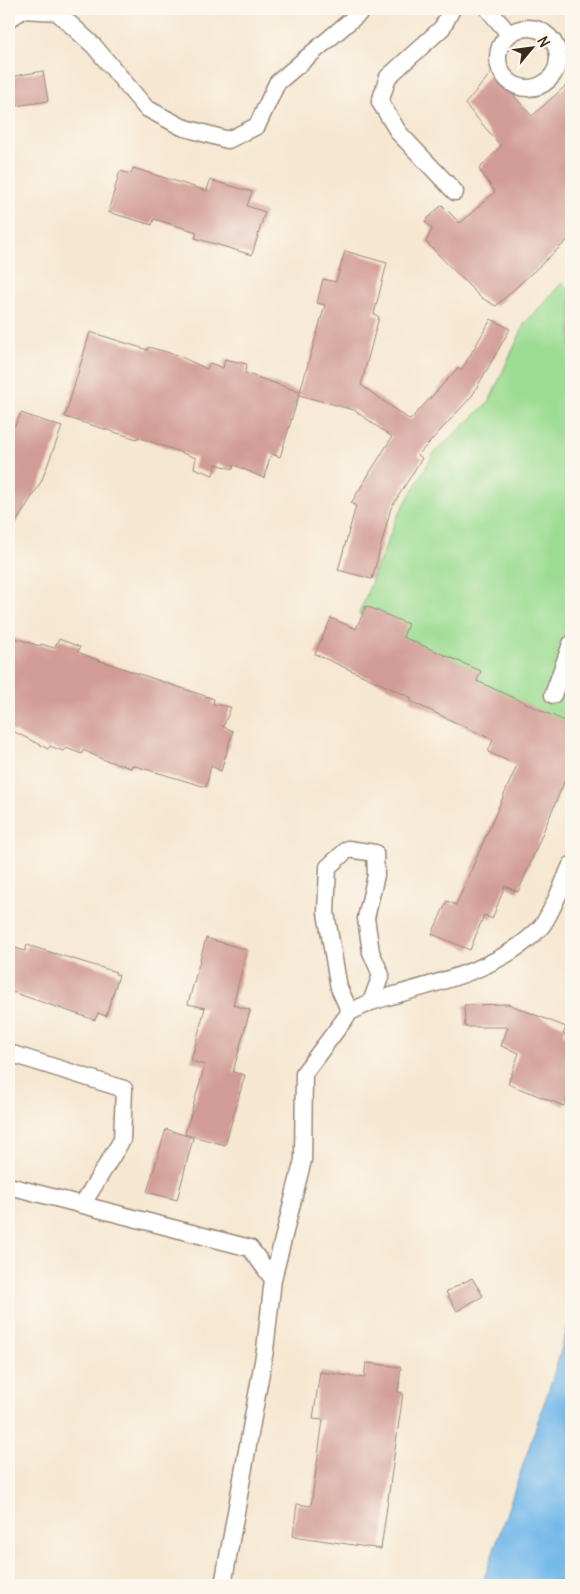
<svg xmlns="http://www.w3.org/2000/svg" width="580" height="1594" font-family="Delius,sans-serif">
<rect width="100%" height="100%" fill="#fbf7ec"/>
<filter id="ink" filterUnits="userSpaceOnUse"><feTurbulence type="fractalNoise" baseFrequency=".02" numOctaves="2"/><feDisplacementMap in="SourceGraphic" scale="10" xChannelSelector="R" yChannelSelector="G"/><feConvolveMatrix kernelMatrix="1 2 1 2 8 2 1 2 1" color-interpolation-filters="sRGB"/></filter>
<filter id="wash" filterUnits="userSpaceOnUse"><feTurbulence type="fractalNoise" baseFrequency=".0096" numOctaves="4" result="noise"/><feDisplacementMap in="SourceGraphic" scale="20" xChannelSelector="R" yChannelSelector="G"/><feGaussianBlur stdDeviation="1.12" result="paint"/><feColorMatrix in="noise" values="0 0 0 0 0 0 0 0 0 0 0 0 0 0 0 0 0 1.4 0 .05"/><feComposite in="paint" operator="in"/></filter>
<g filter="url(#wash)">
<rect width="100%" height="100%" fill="#f6e7d1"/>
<!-- green -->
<path fill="#9bdc92" stroke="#6b8358" d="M562,283l9,8v452l-39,-18 -55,-38 2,-7 -81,-39 2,-7 -41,-20 37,-95 38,-66 55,-51 36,-79z"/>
<!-- water -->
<path fill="#74b9ea" stroke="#587284" d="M571,1316v269h-89l70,-205z"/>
<g id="blocks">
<!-- building -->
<path fill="#d19c95" d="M43,71l5,30 -39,6v-30z
M492,72l40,44 39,-35v156l-75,69 -16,-9 -54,-55 6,-13 -7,-8 17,-16 18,18 35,-31 -16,-23 22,-23 -36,-42z
M133,168l74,23 3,-11 42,12 -5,14 18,6 -13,43 -57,-17 2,-6 -43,-13 -2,6 -44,-13 12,-41 11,3z
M345,251l42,12 -13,51 5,3 -18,68 49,35 48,-52 3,3 30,-52 19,10 -38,67 -54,59 4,3 -31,50 -19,71 -34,-9 18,-64 -5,-3 41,-66 -38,-27 -55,-15 26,-90 -8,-2 6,-24 13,3z
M90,332l58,18v-3l29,8 30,14 3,-6 13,5 2,-9 22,5 -2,9 55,19 -20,65 -9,-3 -7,24 -30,-13 -1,4 -17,-5 -3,11 -19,-7 2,-10 -58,-21 -1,2 -72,-22z
M21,413l41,14 -21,55 -32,52v-111l6,3z
M366,606l42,18 -5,13 78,34 -4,10 94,43v59l-6,-3 -47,112 -13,-6 -13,33 -8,-4 -14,35 -38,-16 15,-33 9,4 61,-140 -29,-13 5,-12 -83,-39 2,-3 -97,-44 16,-36 25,11z
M9,636l31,10 1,-2 13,4 5,-9 21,8 -2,5 14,6 122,41 -1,5 18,3 -8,20 10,4 -12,40 -10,-5 -5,21 -74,-22 -1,3 -29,-9 -19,-9 -1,4 -16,-6 -3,3 -13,-5 -2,3 -39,-20z
M206,938l41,12 -14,55 17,5 -17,62 12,3 -20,70 -40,-11 20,-69 -14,-4 14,-53 -17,-4z
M27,945l89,27 -1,2 4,1 -13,41 -8,-3 -3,7 -86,-29v-45l16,5z
M508,1004l58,23 -3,7 8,4v48l-7,20 -56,-22 11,-31 -18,-7 7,-19h-43l-1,-22z
M166,1129l27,9 -16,62 -30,-8z
M472,1278l11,18 -26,15 -11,-19z
M366,1363l35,4 -3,25 5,1 -22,156 -88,-13 4,-32 14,2 12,-86 -10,-1 7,-47 44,6z"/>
</g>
</g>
<g filter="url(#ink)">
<use href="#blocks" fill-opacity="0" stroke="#988878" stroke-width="1"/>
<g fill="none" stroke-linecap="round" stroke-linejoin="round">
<defs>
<path id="lane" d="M452,9l-10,19 -54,49 -8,25 19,31 56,59
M488,9l21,25
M9,19l14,-9 34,2 37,34 52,62 36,19 46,13 29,-14 20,-43 87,-74
M498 58a30 30 0 1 1 60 0a30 30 0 1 1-60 0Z
M553,695l18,-51
M371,1002c57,-18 127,-29 170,-75 10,-12 23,-46 30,-62
M9,1053l115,36 -2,51 -40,65
M9,1186l241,62 23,31 -8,71 -42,235
M273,1279l30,-119 1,-87 46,-61 21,-10 10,-27 -10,-23 -5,-34 10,-43 -1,-22 -27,-4 -20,18 -2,46 13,75 11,24"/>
</defs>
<!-- lane casing -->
<use href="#lane" stroke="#988878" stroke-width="19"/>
<!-- lane -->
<use href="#lane" stroke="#fff" stroke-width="16"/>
</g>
</g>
<!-- margin -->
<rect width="580" height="1594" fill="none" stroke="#fbf7ec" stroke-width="30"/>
<!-- north arrow -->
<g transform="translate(532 48) rotate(61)" stroke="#fbf7ec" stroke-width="4" paint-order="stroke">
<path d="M0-4L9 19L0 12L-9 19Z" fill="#3b2a1e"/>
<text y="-8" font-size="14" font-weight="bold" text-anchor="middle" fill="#3b2a1e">N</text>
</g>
</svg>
